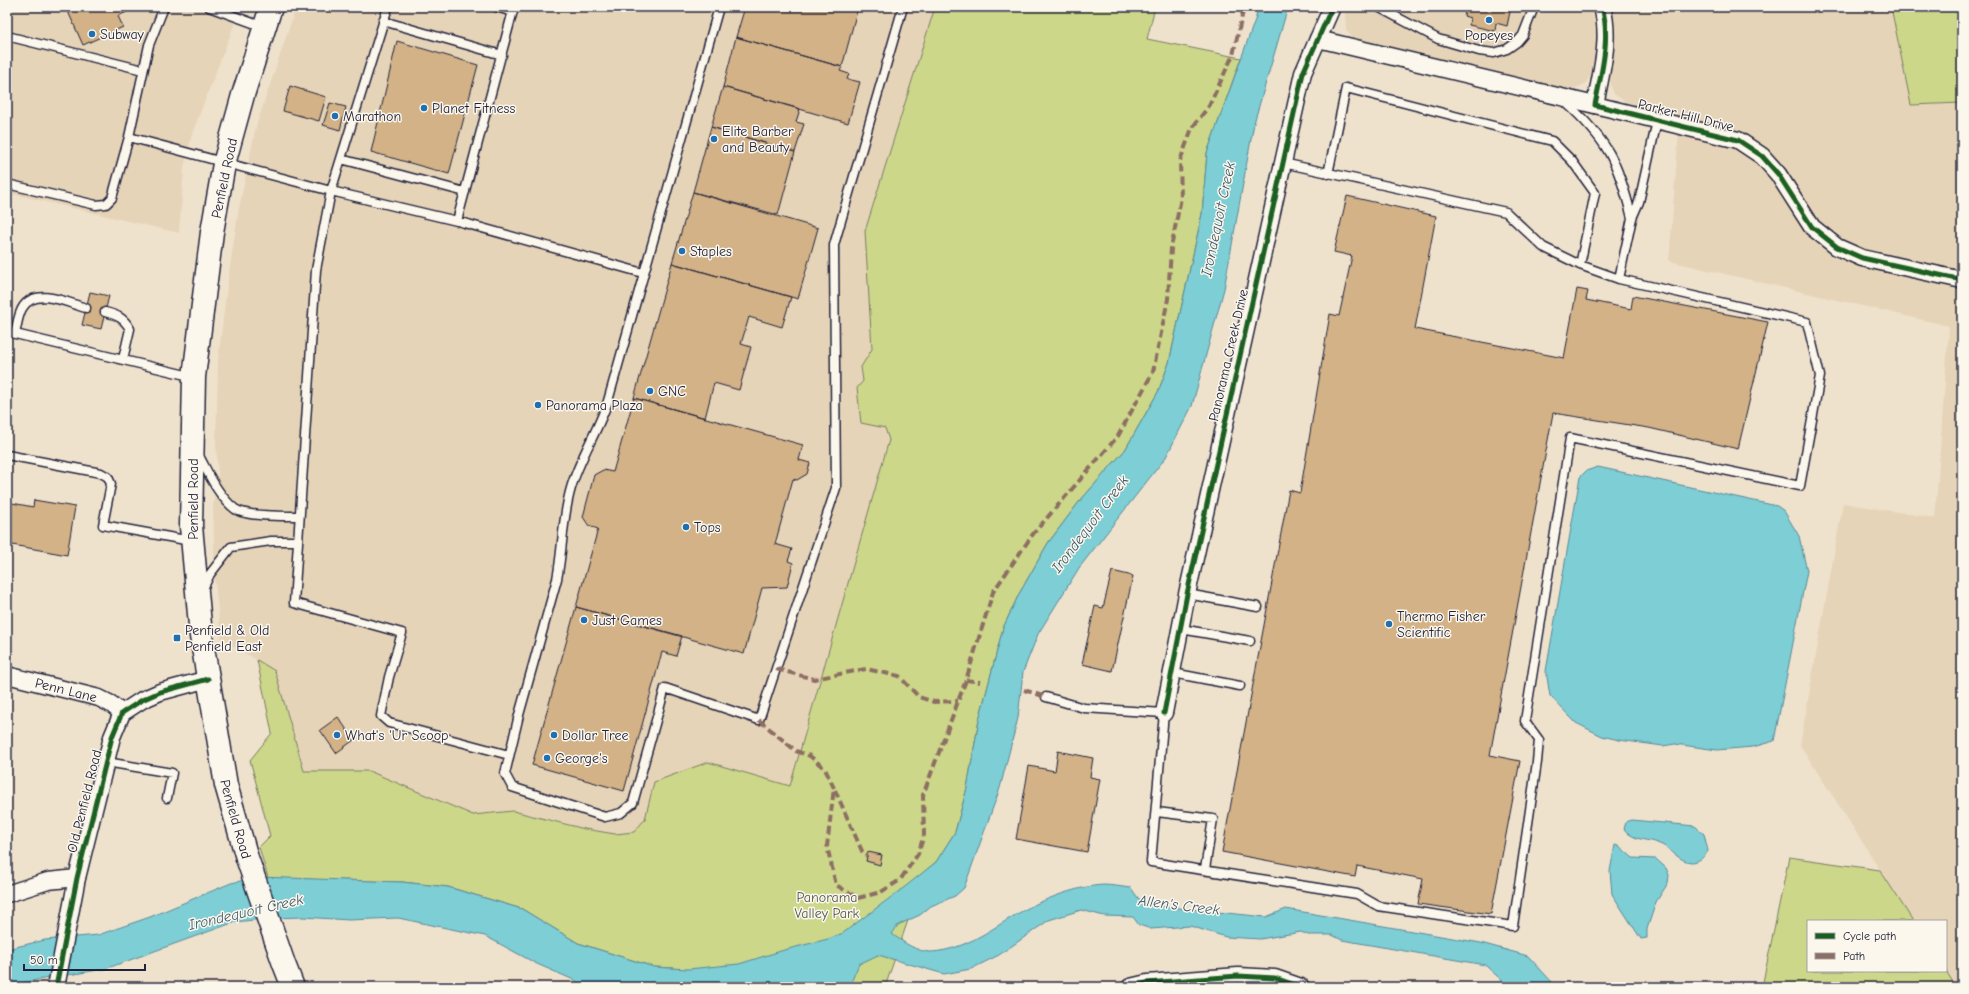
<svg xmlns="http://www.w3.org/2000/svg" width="1969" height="994" font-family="'Comic Neue',sans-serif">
<rect width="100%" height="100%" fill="#efe2cd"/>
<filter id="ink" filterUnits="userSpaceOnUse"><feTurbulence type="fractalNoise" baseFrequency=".025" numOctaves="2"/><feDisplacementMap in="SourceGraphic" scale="8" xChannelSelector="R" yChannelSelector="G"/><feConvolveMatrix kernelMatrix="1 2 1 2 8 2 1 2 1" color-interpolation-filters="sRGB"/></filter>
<g filter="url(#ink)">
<!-- built -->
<path fill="#e6d4b8" d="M7,7h234l-49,127 -8,34 -5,65 -171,-40 -1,2z
M296,7h639l-70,224 7,118 -11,18 2,14 -6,7 4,34 24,6 4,12 -99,346 -82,-24 -54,20 -9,37 -11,13 -19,2 -30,-5 -72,-18 -40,4 -104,-44h-65l-29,-100 -54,-32 -6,-57 -2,-76 5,-32 -2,-30 2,-83 9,-75 11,-73 18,-87z
M1347,7h245l5,32 -5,34 -7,11 -11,5h-10l-204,-48 -8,-4 -6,-7 -1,-17z
M1612,7h279l20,98 51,-2v884h-6l-10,-16v-50h-33l-113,-176 43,-242 92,15 14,-192 -280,-65 11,-145 -53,-13 -13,-9 -3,-8 -1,-9 5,-44z"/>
<!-- green -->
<path fill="#ccd78a" stroke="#777c62" d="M935,7h220l-8,32 94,19 -34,95 -5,61 -33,149 -11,29 -33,58 -46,52 -31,41 -29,51 -16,34 -24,92 -12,68 -12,44 -19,30 -11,9 -40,116h-216l6,-19 -21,-1 -76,-24 -56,-34 -74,-22 -46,-5 -134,-4 -9,-31 11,-11 -20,-76 22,-27 -15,-73 18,11 29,100h65l104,44 40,-4 72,18 30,5 19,-2 11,-13 9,-37 54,-20 82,24 99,-346 -4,-12 -24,-5 -4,-35 6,-7 -2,-14 11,-18 -7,-118z
M1891,7h71v96l-51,2z
M1789,857l91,13 33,51h-105v50h138l10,16h-194z"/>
<!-- water -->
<path fill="#7dced5" stroke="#598997" d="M1258,7h30l-34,116 -30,166 -32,117 -26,51 -87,111 -41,66 -15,38 -5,46 -18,70 -36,100 -9,8 -24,10 -11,9 -22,10 -6,9c11,8 25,18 39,18 40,-2 70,-32 105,-48 20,-9 45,-18 67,-19 9,0 19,2 28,3l7,10 12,7 116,12 20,-8 195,34 47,13 24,26 2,5h-45l-24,-22 -143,-25 -10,-5h-24l-7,-3 -41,7 -34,-2 -36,-11 -39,3 -12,-4 -6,-8 -29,-1 -23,-6 -32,10 -50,35 -28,14 -27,5 -66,-19 -19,9 -10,23h-259l-53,-23 -52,-28 -87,-18 -49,2 -46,-3 -30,1 -38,4 -130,47 -98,16v-36l38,-9 53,-5 52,-18 81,-34 28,-6 143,5 46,5 74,22 56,34 76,24 34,2 51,-5 45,-14 44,-11 15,-6 63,-47 30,-24 19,-30 12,-44 12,-68 24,-92 16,-34 29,-51 31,-41 46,-52 33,-58 11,-29 33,-149 5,-61 49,-136z
M1598,467l179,39 7,5 15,25 8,35 -33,170 -21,6 -36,3 -42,-6 -12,2 -44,-6 -17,-4 -26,-13 -26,-27 -4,-25 34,-194 6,-6z
M1632,820l63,6 9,8 4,17c-5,7 -9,11 -17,11 -12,-1 -19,-12 -29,-17 -14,-7 -28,-3 -38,-16l2,-7z
M1615,845l4,1 14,12 23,1 10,9 3,7 -1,8 -12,19 -9,27v9l-6,1 -29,-45 -2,-23z"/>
<!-- building -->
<path fill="#d2b286" stroke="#22223b" d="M66,7h65l-2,4 -11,5 5,11 -40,18z
M745,7h113l-16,60 -106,-30z
M1466,7h45l-4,19 -11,-3 -1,8 -26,-6 1,-7 -6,-2z
M736,37l106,30 -2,4 9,3 -2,5 13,3 -12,41 -125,-36z
M397,41l81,24 -29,109 -78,-22z
M290,86l36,11 -7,24 -36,-10z
M723,87l77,22 -4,13 8,2 -9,28 -84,-25z
M330,103l16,4 -6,23 -17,-5z
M711,127l84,25 -17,63 -85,-23z
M693,192l125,36 -20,71 -126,-36z
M1347,196l89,20 -21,113 149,29 13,-69 11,2 -2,9 45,9 2,-13 135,26 -30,127 -89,-21 -96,-15 -63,342 30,6 -29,153 -73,-10 5,-25 -66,-13 -2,11 -133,-25 67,-362 11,3 30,-179 9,2 13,-60 -18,-4z
M672,263l119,34 -9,30 -33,-10 -8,27 10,3 -12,43 -25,-7 -9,35 -71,-20z
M90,292l19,4 -8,33 -19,-4z
M634,398l169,47 -4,15 11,3 -3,11 -10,6 -4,-1 -18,65 17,5 -4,12 5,2 -6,24 -25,1 -18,66 -168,-47 22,-78 -9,-3 -6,-9 11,-42 9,-5 10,2z
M34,500l41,7 -8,48 -60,-11v-42l26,5z
M1112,571l21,5 -21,95 -30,-7 13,-58 8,2z
M576,607l106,29 -6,20 -14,-4 -38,139 -92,-26z
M338,717l16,23 -18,13 -16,-23z
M1058,751l35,7 -3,19 10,2 -13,73 -71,-13 13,-73 26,5z
M868,852l14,3 -2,10 -14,-4z"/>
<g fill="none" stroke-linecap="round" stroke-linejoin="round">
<defs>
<path id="lane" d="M209,7l55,20
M388,7l-57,184 -15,79 -22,333 108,30 -13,44 -8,39 8,7 120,32
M496,7l17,5
M719,7l-111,394c-10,30 -28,56 -37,87 -9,30 -8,61 -14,91l-38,136 -14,59 7,13 93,30 16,-4 12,-10 32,-115 94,32 77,-232 -2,-243 69,-238
M1378,7l60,32 41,12 15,2 13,-4 10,-7 6,-7 11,-28
M383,21l119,34
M7,36l136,34
M1564,101c44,39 54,61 68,117
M129,137l202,54 126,30 186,52
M341,159l124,33
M1283,163l223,49 37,35 37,18 39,14
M1328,174l18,-86 206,53 20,20 23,32 -15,72
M7,184l89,21 10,-1 6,-6 17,-61 20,-92 15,-38
M457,221l57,-214
M105,312c12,3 19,6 25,17l-7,30
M7,332l187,45
M15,334c2,-8 3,-20 8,-27 13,-20 45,-4 63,1
M7,455l94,18 7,4 3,7 -8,41 88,16
M199,456c10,18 19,40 36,53 11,8 49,7 64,7
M203,589l7,-15 21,-27 40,-6h26
M1187,594l71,13
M1181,629l69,12
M1173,673l67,13
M1046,697l38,11 80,5 -13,149 206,32 21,12 135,20 24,-164 2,-22 -14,-19 45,-283 230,48 20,-110 -13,-54 -188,-43 13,-61 7,-16 18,-81
M106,762l66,11 -5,25
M1157,812l56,7 -8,50"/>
<g id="street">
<path d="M1602,7c9,32 -1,66 -7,98l143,35 24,16 16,18 34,53 25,20 25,11 100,22"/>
<path d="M1318,39l277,66"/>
<path id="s1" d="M7,675l92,23 12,6 11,9"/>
<path d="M1164,713l23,-119 116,-521 29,-66"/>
<path d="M7,894l41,-13 29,-3"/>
<path d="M56,987l21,-109 35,-141 10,-24 20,-13 18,-8 48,-13"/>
<path d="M1130,987l17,-4 91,-7 37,2 26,9"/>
</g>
<g id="secondary">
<path id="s2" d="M271,7l-28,88 -19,69 -12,68 -18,145 -3,149 10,110 25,149 21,73 37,106 9,23"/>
</g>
</defs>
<!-- lane casing -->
<use href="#lane" stroke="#22223b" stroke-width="11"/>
<!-- street casing -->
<use href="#street" stroke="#22223b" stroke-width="19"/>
<!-- secondary casing -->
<use href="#secondary" stroke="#22223b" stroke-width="25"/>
<!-- lane -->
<use href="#lane" stroke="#fbf7ec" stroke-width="8"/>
<!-- street -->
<use href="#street" stroke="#fbf7ec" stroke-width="16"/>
<!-- secondary -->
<use href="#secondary" stroke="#fbf7ec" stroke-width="22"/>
<!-- quiet -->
<path stroke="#8d6e63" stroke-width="4" stroke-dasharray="8 4" stroke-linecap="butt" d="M776,669l38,10 52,-10 33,7 20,21 15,5 24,-1
M966,680l14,2
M1024,690l22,7
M759,720l37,31 14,5 15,13 9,19 -7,58 9,39 22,13 23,-6 19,-12 18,-26 6,-19 -1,-40 43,-115 27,-88 40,-58 85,-98 35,-64 15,-73 3,-51 10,-50 -1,-37 12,-33 17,-22 24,-51 11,-48
M835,790l27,61 5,5"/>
<defs>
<path id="cycleway" d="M1602,7c9,32 -1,66 -7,98l143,35 24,16 16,18 34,53 25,20 25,11 100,22
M1164,713l23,-119 116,-521 29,-66
M56,987l21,-109 35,-141 10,-24 20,-13 18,-8 48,-13
M1130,987l17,-4 91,-7 37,2 26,9"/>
</defs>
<!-- cycleway casing -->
<use href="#cycleway" stroke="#fbf7ec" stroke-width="8"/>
<!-- cycleway -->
<use href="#cycleway" stroke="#1b5e20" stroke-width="5"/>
</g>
</g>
<!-- markers -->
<g fill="#1f6fb2" stroke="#fbf7ec" stroke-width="1.5">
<circle cx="1489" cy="20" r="4"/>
<circle cx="92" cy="34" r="4"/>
<circle cx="424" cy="108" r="4"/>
<circle cx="335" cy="116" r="4"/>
<circle cx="714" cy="139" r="4"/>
<circle cx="682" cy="251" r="4"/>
<circle cx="650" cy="391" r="4"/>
<circle cx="538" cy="405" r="4"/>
<circle cx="686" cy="527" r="4"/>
<circle cx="584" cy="620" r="4"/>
<circle cx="1389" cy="624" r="4"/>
<rect x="173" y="634" width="8" height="8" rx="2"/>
<circle cx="337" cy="735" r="4"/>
<circle cx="554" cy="735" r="4"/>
<circle cx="547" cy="758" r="4"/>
</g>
<g text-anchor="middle" stroke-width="3" stroke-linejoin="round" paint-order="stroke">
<!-- poi labels -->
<g font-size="14" fill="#22223b" stroke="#fbf7ec" text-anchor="start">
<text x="100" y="39">Subway</text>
<text x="1489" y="40" text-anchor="middle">Popeyes</text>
<text x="432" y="113">Planet Fitness</text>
<text x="343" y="121">Marathon</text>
<text x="722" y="136">Elite Barber<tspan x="722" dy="16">and Beauty</tspan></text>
<text x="690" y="256">Staples</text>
<text x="658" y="396">GNC</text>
<text x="546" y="410">Panorama Plaza</text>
<text x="694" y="532">Tops</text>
<text x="1397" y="621">Thermo Fisher<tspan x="1397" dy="16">Scientific</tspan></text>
<text x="592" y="625">Just Games</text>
<text x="185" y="635">Penfield &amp; Old<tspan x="185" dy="16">Penfield East</tspan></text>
<text x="345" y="740">What's 'Ur Scoop</text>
<text x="562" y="740">Dollar Tree</text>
<text x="555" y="763">George's</text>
</g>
<!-- street labels -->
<g font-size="14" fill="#22223b" stroke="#fbf7ec">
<text transform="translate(1686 115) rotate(14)" y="5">Parker Hill Drive</text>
<text transform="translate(224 178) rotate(-78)" y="5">Penfield Road</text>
<text transform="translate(1228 355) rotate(-77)" y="5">Panorama Creek Drive</text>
<text transform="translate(193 499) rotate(-90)" y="5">Penfield Road</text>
<text dy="5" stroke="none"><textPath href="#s1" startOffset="61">Penn Lane</textPath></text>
<text transform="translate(84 801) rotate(-76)" y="5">Old Penfield Road</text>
<text dy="5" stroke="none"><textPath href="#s2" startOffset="825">Penfield Road</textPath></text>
</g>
<!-- park labels -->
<g font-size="14" fill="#555853" stroke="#fbf7ec">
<text x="827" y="902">Panorama<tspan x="827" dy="16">Valley Park</tspan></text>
</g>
<!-- water labels -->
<g font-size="15" font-style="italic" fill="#3d5669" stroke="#fbf7ec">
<text transform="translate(1218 219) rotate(-78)" y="5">Irondequoit Creek</text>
<text transform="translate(1090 524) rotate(-53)" y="5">Irondequoit Creek</text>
<text transform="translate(1179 905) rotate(7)" y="5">Allen's Creek</text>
<text transform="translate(246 912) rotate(-13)" y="5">Irondequoit Creek</text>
</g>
</g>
<!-- margin -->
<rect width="1969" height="994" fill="none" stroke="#fbf7ec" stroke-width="24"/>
<rect x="12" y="12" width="1945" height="970" fill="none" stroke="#22223b" stroke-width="1.5" filter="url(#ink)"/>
<!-- legend -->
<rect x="1807" y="920" width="140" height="52" fill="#fbf7ec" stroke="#a4a2a5"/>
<rect x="1815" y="933" width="20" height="6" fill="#1b5e20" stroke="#a4a2a5"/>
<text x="1843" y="940" font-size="12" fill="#22223b">Cycle path</text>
<rect x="1815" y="953" width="20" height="6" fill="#8d6e63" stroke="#a4a2a5"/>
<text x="1843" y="960" font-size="12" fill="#22223b">Path</text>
<!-- scale -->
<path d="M24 964v6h121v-6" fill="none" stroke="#22223b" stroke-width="2"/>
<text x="30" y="964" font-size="12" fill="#22223b" stroke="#fbf7ec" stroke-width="3" paint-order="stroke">50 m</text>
</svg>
